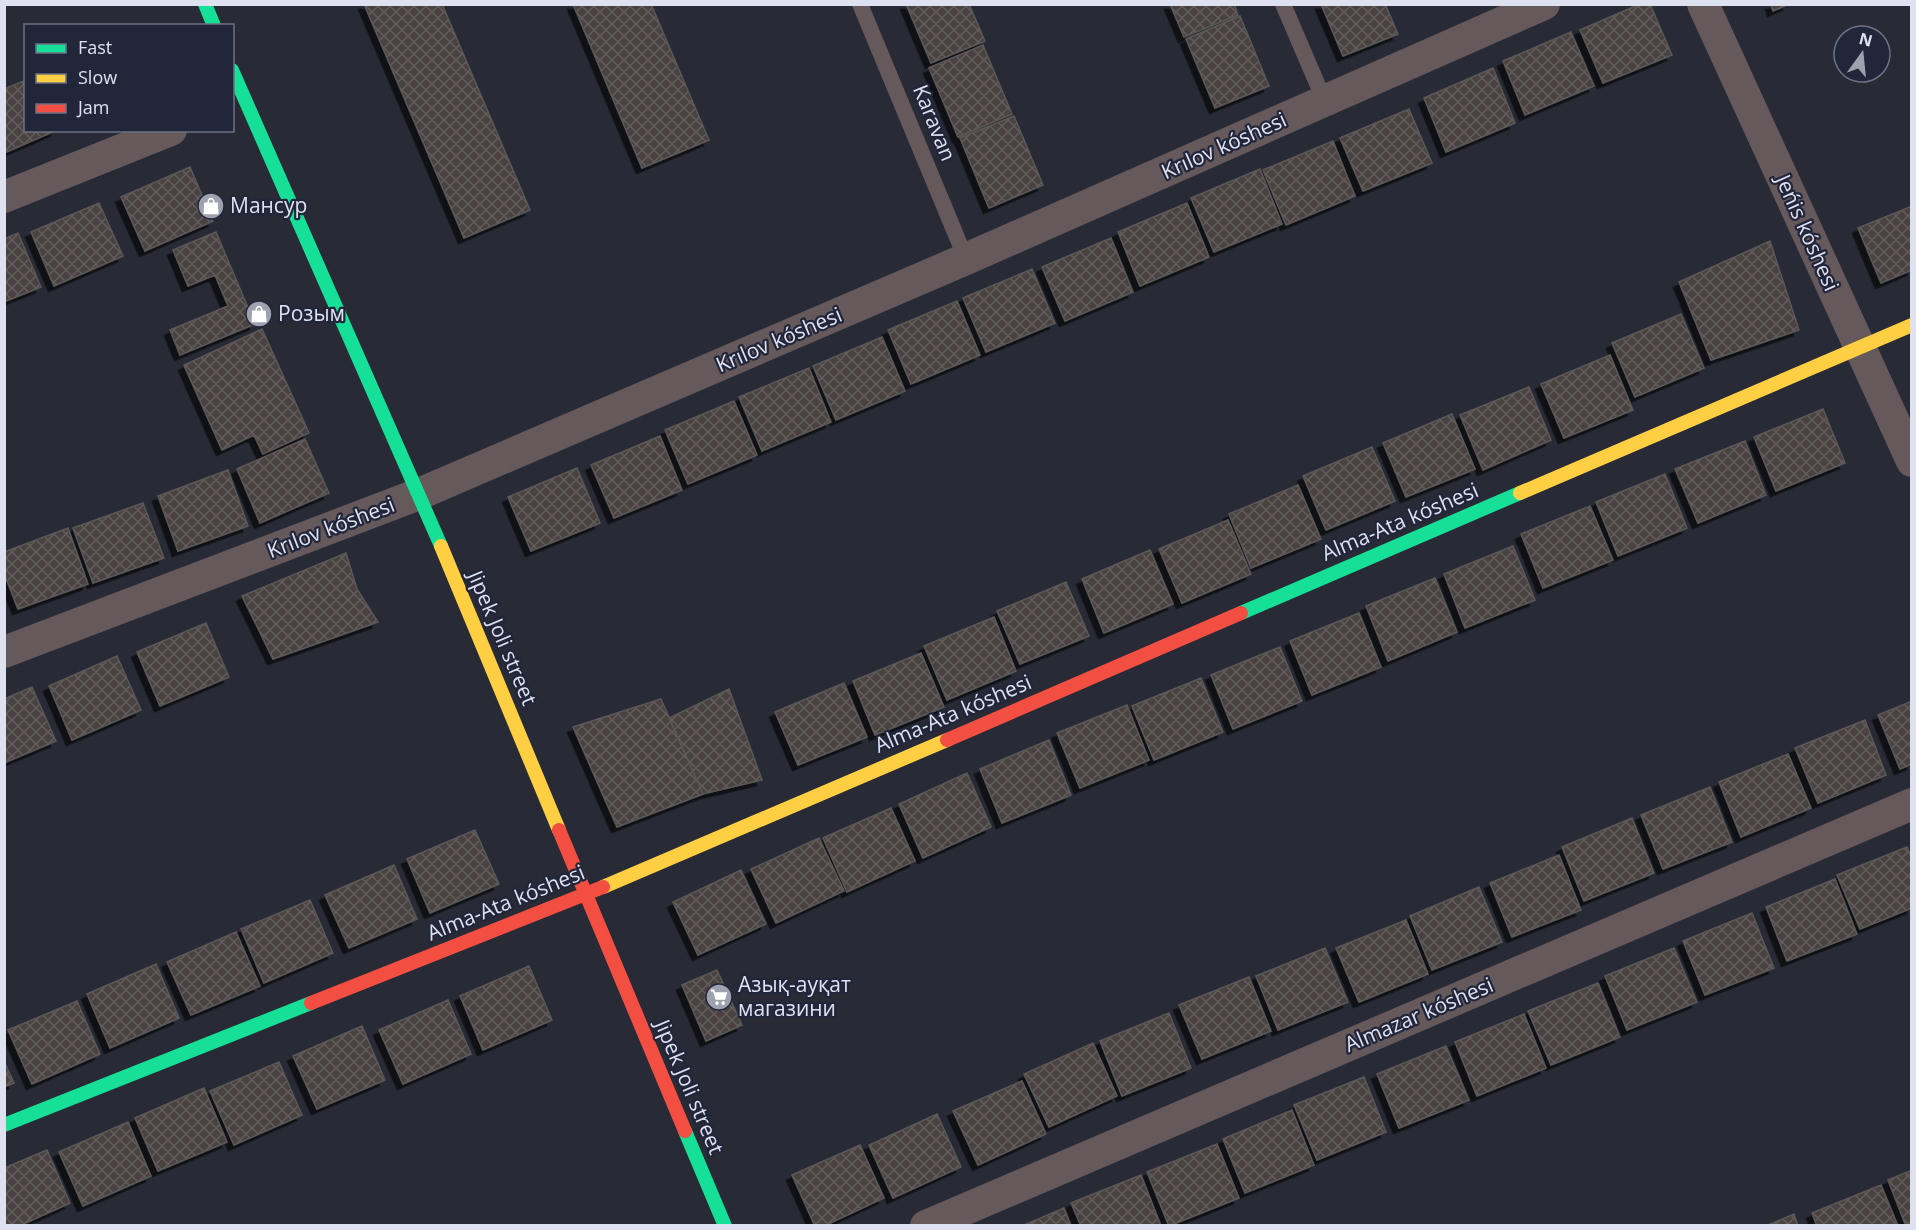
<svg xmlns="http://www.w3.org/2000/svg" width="1916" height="1230" font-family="'Open Sans',sans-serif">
<defs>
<pattern id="building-cross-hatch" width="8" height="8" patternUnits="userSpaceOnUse" patternTransform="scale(1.5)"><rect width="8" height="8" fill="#494240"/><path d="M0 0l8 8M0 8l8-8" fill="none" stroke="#635d5c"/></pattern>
<filter id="shadow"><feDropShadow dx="-5.5" dy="5.5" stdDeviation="0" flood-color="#0009"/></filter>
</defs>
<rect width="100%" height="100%" fill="#282a35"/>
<!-- building -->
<path fill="url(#building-cross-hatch)" stroke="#5b5859" stroke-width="1.5" filter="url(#shadow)" d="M364,4h78l88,206 -66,28z
M573,4h78l58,136 -67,28z
M906,4h63l16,37 -54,22z
M1170,4h64l4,11 -54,22z
M1321,4h64l13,30 -55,22z
M1640,4h10l22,51 -69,28 -23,-53z
M1771,4h18l-16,7z
M1240,16l29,70 -54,22 -29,-69z
M1571,32l23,54 -69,29 -22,-54z
M983,45l29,69 -54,23 -29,-69z
M1493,68l22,55 -69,29 -22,-54z
M26,80v50h31l-53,23v-64z
M1409,109l23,54 -69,28 -23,-53z
M1014,116l29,69 -54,23 -29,-70z
M1333,141l22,55 -69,29 -23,-55z
M190,167l23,54 -68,30 -24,-54z
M1260,169l22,55 -68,28 -23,-54z
M99,203l24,53 -69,30 -23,-54z
M1187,203l22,54 -69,29 -22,-54z
M1912,206v64l-31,13 -23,-55z
M216,232l39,92 -75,31 -10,-25 58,-24 -13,-31 -27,11 -15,-36z
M18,233l23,54 -37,15v-63z
M1111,238l22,54 -68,29 -23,-54z
M1770,241l29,89 -88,30 -32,-78z
M1032,269l23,54 -69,29 -23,-54z
M957,301l23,54 -69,29 -23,-54z
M1681,314l23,54 -69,29 -23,-54z
M262,329l47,104 -46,21 -9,-19 -32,15 -38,-85z
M882,337l23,54 -69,29 -23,-54z
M1610,355l23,55 -69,28 -23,-54z
M809,368l22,54 -69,29 -23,-54z
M1529,387l22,53 -68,30 -23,-55z
M734,401l23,54 -69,29 -23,-54z
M1823,409l22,54 -69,28 -22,-54z
M1452,414l23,55 -69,28 -23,-54z
M660,436l22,54 -68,28 -23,-53z
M305,439l24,54 -69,30 -23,-54z
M1745,441l21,54 -68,28 -23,-54z
M1372,447l23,54 -69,29 -23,-54z
M577,468l23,55 -69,28 -23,-54z
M228,470l20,56 -70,25 -20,-55z
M1665,474l22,54 -69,28 -22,-54z
M1298,485l23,54 -70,29 -22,-54z
M143,503l21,55 -71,25 -20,-55z
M1590,506l23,54 -70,28 -22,-54z
M1228,520l23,54 -69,29 -23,-54z
M68,528l20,56 -70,25 -14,-36v-21z
M1513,546l22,54 -70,28 -21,-54z
M1150,550l23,54 -69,29 -22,-54z
M346,553l11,36 21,33 -105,37 -31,-63z
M1435,578l22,54 -69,29 -22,-55z
M1066,582l23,54 -69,28 -23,-53z
M1359,613l22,54 -69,28 -22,-54z
M994,617l22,54 -69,29 -23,-54z
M206,623l23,54 -69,29 -23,-54z
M1280,647l22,54 -69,28 -22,-54z
M921,653l23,54 -69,28 -22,-54z
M117,656l24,54 -69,30 -23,-54z
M1201,678l22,54 -69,28 -22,-54z
M844,683l23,54 -69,28 -23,-53z
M32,687l24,54 -52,22v-64z
M729,689l33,91 -59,14 -34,-76z
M661,699l42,95 -86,33 -44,-100z
M1912,701v63l-12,5 -22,-54z
M1127,705l22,55 -69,28 -23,-55z
M1865,720l21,55 -68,28 -23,-55z
M1049,740l22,55 -69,28 -22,-54z
M1788,754l23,54 -70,29 -22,-55z
M967,773l24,54 -68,31 -24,-54z
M1710,787l22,55 -69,27 -22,-54z
M891,808l24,53 -68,31 -24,-54z
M1632,818l22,55 -70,28 -22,-54z
M475,830l24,54 -69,29 -23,-54z
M819,838l25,53 -68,32 -25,-54z
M1907,847l5,12v49l-52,21 -23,-54z
M1559,855l22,55 -69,27 -22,-54z
M394,865l23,54 -68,29 -24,-53z
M741,870l25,54 -68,31 -25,-53z
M1835,879l22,55 -70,27 -21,-54z
M1479,887l23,55 -70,28 -22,-54z
M310,900l23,53 -69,30 -23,-54z
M1752,913l22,55 -69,27 -22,-54z
M1406,920l22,54 -69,28 -23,-54z
M236,932l24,54 -69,29 -24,-53z
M1325,948l23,54 -70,28 -22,-54z
M1674,948l23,54 -70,28 -22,-54z
M156,964l23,54 -69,30 -23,-54z
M529,966l23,54 -69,30 -23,-54z
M717,970l25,55 -36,16 -24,-56z
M1249,977l22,54 -69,28 -23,-54z
M1598,983l22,54 -69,28 -23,-54z
M448,1000l23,54 -68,30 -24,-54z
M77,1001l23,53 -68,30 -24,-54z
M1169,1013l22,55 -69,28 -22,-55z
M1524,1014l22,54 -69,28 -22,-54z
M362,1026l23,54 -68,29 -24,-53z
M1093,1043l24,53 -68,31 -25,-53z
M1446,1046l23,54 -70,28 -22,-54z
M4,1061l10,22 -10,4z
M279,1062l23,53 -68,30 -24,-54z
M1364,1077l22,55 -69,28 -23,-55z
M1022,1081l24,53 -68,31 -25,-54z
M204,1088l23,54 -69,29 -23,-53z
M1292,1110l22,55 -69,28 -22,-54z
M937,1114l24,53 -68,31 -24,-53z
M128,1122l23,54 -68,30 -24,-54z
M1217,1144l22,54 -70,28 -22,-54z
M860,1145l24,53 -60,28h-9l-23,-51z
M47,1150l23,53 -51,23h-15v-58z
M1912,1170v56h-6l-18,-46z
M1141,1175l20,51h-80l-10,-23z
M1881,1185l17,41h-81l-5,-13z
M1064,1208l7,18h-49z
M1794,1214l4,12h-32z"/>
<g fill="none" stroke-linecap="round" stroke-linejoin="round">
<!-- lane -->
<path stroke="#65595b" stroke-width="16" d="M860,4l106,255
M1283,4l42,98"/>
<!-- street -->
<path stroke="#65595b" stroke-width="32" d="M1703,4l209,457
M4,197l167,-67
M4,652l415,-158 547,-235 578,-255
M926,1226l986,-422"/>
<!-- fast -->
<path stroke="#16e098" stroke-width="14" d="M205,4l9,22
M232,70l209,476
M1241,613l279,-120
M4,1125l307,-122
M685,1131l40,95"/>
<!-- slow -->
<path stroke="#ffcf43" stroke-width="14" d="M1520,493l392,-168
M441,546l118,284
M603,887l344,-147"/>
<!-- jam -->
<path stroke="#f24e42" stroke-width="14" d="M947,740l294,-127
M559,830l126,301
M311,1003l292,-116"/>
</g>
<!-- icons -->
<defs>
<symbol id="shop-disc" viewBox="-11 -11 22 22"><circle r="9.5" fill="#9ea1ae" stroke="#22263b"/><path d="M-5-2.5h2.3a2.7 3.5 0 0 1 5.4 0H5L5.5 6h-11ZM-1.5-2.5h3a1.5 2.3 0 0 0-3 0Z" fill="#fff"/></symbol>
<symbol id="supermarket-disc" viewBox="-11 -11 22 22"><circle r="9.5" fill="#9ea1ae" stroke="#22263b"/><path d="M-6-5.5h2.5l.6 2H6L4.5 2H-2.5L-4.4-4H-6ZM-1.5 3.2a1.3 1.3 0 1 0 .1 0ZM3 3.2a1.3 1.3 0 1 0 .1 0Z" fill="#fff"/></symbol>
</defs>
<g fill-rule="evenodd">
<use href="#shop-disc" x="196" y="191" width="30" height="30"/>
<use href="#shop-disc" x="244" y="299" width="30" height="30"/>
<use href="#supermarket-disc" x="704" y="982" width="30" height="30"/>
</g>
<g text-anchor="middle" stroke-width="4.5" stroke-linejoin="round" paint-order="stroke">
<!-- street labels -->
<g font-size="21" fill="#dee1ef" stroke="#22263b">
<text transform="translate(934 123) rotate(68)" y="7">Karavan</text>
<text transform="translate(1224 146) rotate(-24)" y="7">Krılov kóshesi</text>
<text transform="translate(1807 233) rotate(66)" y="7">Jeńis kóshesi</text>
<text transform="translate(779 340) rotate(-23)" y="7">Krılov kóshesi</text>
<text transform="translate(1400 522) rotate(-23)" y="7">Alma-Ata kóshesi</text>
<text transform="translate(331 528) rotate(-21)" y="7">Krılov kóshesi</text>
<text transform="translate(502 638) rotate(67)" y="7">Jipek Joli street</text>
<text transform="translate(953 714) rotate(-23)" y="7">Alma-Ata kóshesi</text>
<text transform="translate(506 903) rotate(-22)" y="7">Alma-Ata kóshesi</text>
<text transform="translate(1419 1015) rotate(-23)" y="7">Almazar kóshesi</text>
<text transform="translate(689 1087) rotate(67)" y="7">Jipek Joli street</text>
</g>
<!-- poi labels -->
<g font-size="21" fill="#dee1ef" stroke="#22263b" text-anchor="start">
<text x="230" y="213">Мансур</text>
<text x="278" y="321">Розым</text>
<text x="738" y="992">Азық-ауқат<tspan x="738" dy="24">магазини</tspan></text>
</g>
</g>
<!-- border -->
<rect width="1916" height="1230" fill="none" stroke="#dee1ef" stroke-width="12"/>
<!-- legend -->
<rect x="24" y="24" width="210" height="108" fill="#22263b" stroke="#6d7183" stroke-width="1.5"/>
<rect x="36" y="44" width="30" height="9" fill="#16e098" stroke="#6d7183" stroke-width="1.5"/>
<text x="78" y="54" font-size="18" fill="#dee1ef">Fast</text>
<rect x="36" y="74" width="30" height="9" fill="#ffcf43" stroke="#6d7183" stroke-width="1.5"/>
<text x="78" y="84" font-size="18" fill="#dee1ef">Slow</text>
<rect x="36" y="104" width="30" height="9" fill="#f24e42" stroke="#6d7183" stroke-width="1.5"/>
<text x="78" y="114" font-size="18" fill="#dee1ef">Jam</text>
<!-- north arrow -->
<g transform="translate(1862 54) rotate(15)"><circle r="28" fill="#22263b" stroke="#6d7183" stroke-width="1.5"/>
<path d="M0-4.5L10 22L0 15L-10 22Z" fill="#9ea1ae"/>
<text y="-9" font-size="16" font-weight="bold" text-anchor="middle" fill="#dee1ef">N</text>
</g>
</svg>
